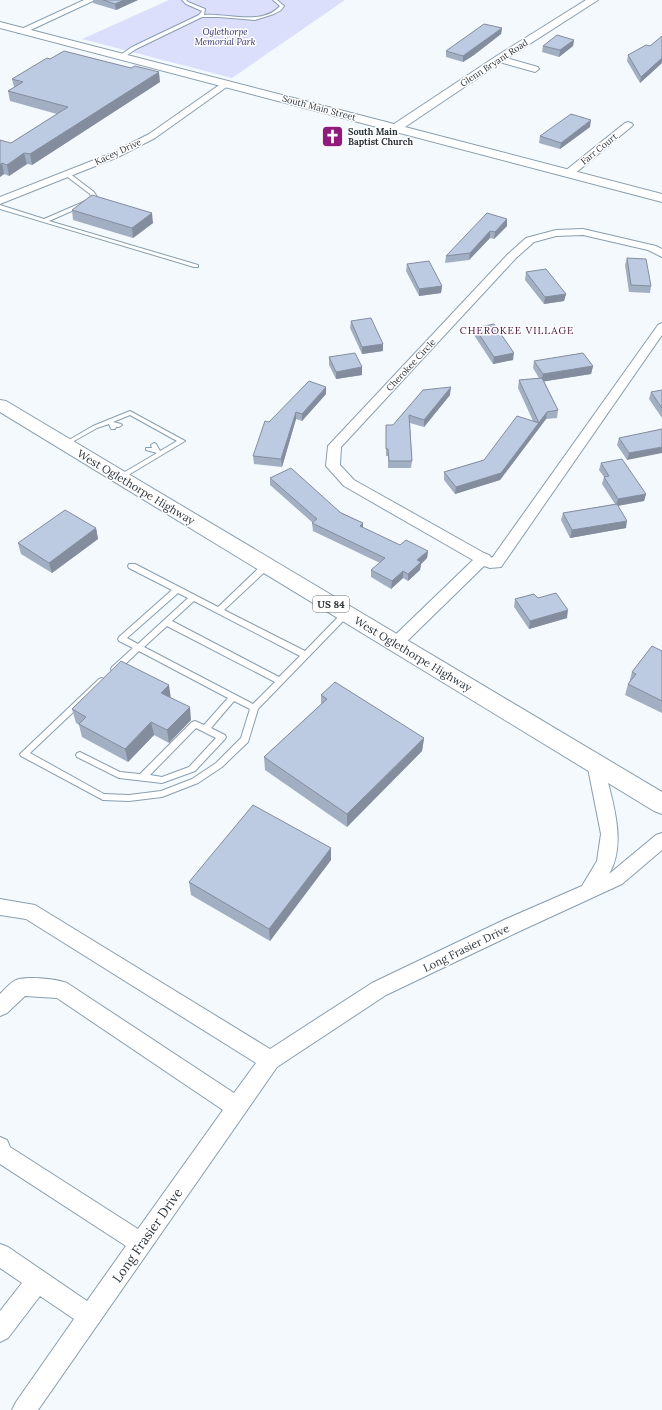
<svg xmlns="http://www.w3.org/2000/svg" width="662" height="1410" font-family="Lora,serif">
<rect width="100%" height="100%" fill="#f4f9fd"/>
<!-- green -->
<path fill="#dcdffc" d="M169,0h176l-113,78 -150,-39z"/>
<g fill="none" stroke-linecap="round" stroke-linejoin="round">
<defs>
<path id="service" d="M182,0h4l2,2 17,7 -1,6c22,-2 59,11 76,-9l-7,-6h4l7,6 -3,4 -7,4 -19,6 -36,-3h-17l-66,32 -13,9h-4v-2l13,-9 67,-32 3,-4 -16,-7z
M65,173h4l25,19 3,5 -5,5 -43,19 149,44v2h-4l-194,-58v-4l44,14 44,-19 3,-3 -1,-3 -25,-19z
M130,411l55,30 -65,39h-2v-4l39,-23 -11,-3v-2h6l-1,-3 3,-2 2,1 4,7 17,-10 -47,-26 -17,7 8,2 1,1 -3,2h-3l-1,2h-4l-2,-5 -12,4 -30,17h-4l-1,-1 31,-18z
M129,564h6l83,43 45,-43h6l1,2 -1,2 -45,42 81,41 38,-39 3,-1 4,3 -92,95 -10,33 -26,25 -24,16 -36,14 -33,4 -26,-1 -82,-44 -1,-2 79,-75 3,-1 4,3 -76,72 74,41 25,1 32,-4 31,-12 24,-16 25,-25 9,-29 -16,-8 -23,27 14,7 1,2 -1,2 -30,32 -33,12 -43,-5 -42,-21 -1,-2 1,-2 3,-1 40,20 20,2 52,-52 3,-1 9,4 24,-27 -89,-47 -21,20h-6l-1,-2 1,-2 21,-19 -14,-7 -1,-2 1,-2 53,-47 -43,-22 -1,-2zM178,593l10,5 -50,46 -11,-6zM194,601l106,55 -21,21 -107,-56zM167,626l108,56 -22,22 -109,-57zM196,728l20,10 -27,29 -27,10 -12,-2z"/>
<path id="minor" d="M84,0h11l-71,33h-6l-1,-2z
M499,56l39,11 1,2 -4,3 -39,-11 -1,-2z
M225,81l3,1 2,2 -2,2 -73,52 -37,19 -118,47v-7l112,-44 37,-19z
M628,122l3,1 2,2 -2,2 -58,48h-8l-1,-2 1,-2 60,-48z
M583,229l73,17 6,3v8l-14,-7 -65,-15 -27,1 -22,6 -18,16 -175,189 -1,18 14,15 130,73 5,2 3,3 166,-233 4,-2v12l-161,232 -11,1 -6,-2 -83,81 -5,2 -5,-2 -3,-4 3,-4 82,-79 -129,-74 -18,-20 2,-20 180,-192 18,-16 30,-8z
M595,756l6,2 2,5c8,34 25,79 6,111l47,-39 6,-2v17l-40,34 -102,47 -134,64 -109,72 -239,343h-26l4,-8 58,-83 -34,-23 -32,42 -8,4v-31l22,-28 -22,-15v-24l8,3 79,54 39,-55 -126,-82v-27l7,3 3,7 128,82 85,-119 -166,-112 -32,-2 -18,17 -7,3v-22c4,-4 9,-10 14,-13 9,-6 43,-2 53,2l167,110 22,-30 -230,-144 -26,-4v-16l35,6 235,144 102,-66 134,-64 76,-33 15,-25 4,-27 -14,-71 2,-5z"/>
<path id="tertiary" d="M586,0h12l-95,61 -98,66 257,67v8l-662,-174v-6l394,102 101,-67z"/>
<path id="trunk" d="M0,400l6,1 656,391v22l-8,-3 -654,-399z"/>
</defs>
<!-- service casing -->
<use href="#service" stroke="#889eaf" stroke-width="2"/>
<!-- minor casing -->
<use href="#minor" stroke="#889eaf" stroke-width="2"/>
<!-- tertiary casing -->
<use href="#tertiary" stroke="#889eaf" stroke-width="2"/>
<!-- trunk casing -->
<use href="#trunk" stroke="#889eaf" stroke-width="2"/>
<!-- service -->
<use href="#service" fill="#fff" fill-rule="evenodd"/>
<!-- minor -->
<use href="#minor" fill="#fff" fill-rule="evenodd"/>
<!-- tertiary -->
<use href="#tertiary" fill="#fff" fill-rule="evenodd"/>
<!-- trunk -->
<use href="#trunk" fill="#fff" fill-rule="evenodd"/>
</g>
<!-- wall -->
<path fill="#a2aec2" d="M93,0h45l-22,10 -23,-7z
M502,28l-1,6 -27,21 -11,7 -17,-5v-6z
M662,36v27l-22,20 -13,-22 1,-6 22,-9z
M574,40l-1,6 -14,11 -17,-5 1,-6z
M12,79l148,3 -128,83 -5,-1 -18,12 -5,-2 -4,3v-37l11,3 46,-29 -47,-13 -2,-10 6,-4z
M590,127l-30,22 -21,-6 1,-7z
M72,210l81,13 -20,15 -60,-18z
M507,219v7l-13,13 -4,-1 -21,22 -24,3 1,-7z
M627,258l24,28 -1,7 -21,-1 -4,-27z
M407,264l35,22 -1,7 -22,3 -13,-25z
M526,272l40,22 -2,7 -20,3 -19,-24z
M351,321l32,30 -21,3 -12,-26z
M475,328l38,32 -20,4 -19,-29z
M329,357l33,10v8l-26,4 -7,-14z
M534,361l59,5 -2,8 -47,7 14,29 -1,8 -11,1 -46,61 -45,14 -11,-14v-8l40,-12 49,-39 -15,-33 1,-8 20,-2 -6,-10z
M423,390l27,5 -26,32 -14,-4 2,38 -1,7h-23v-12h-2v-31h7z
M662,390v28l-13,-19 2,-7z
M326,394l-24,27 -6,-2 -14,48 -28,-3 -1,-8 16,-34z
M662,429l-35,31 -10,-15 2,-7z
M601,463l45,31 -2,7 -26,5 8,22 -56,10 -9,-18 2,-7 52,-9 -13,-20 2,-7 -5,-7z
M270,478l93,45v5l37,17 28,6 -1,7 -6,6 -1,6 -12,11 -5,-3 -12,11 -20,-12v-7l9,-7 -67,-32 -1,-8h1l-43,-38z
M96,528l2,11 -46,34 -31,-19 -3,-11z
M538,598l29,20 -38,11 -15,-22 1,-8z
M662,651v62l-37,-18 3,-11 1,-1 3,-11z
M321,695l103,43 -2,13 -75,76 -82,-57 -1,-13 57,-53z
M170,697l21,23 -22,23 -15,-8 -26,27 -46,-25 -3,-12 -3,-2 -4,-14z
M331,860l-61,81 -79,-46 -2,-13z"/>
<!-- shaded-wall -->
<path fill="#848d9e" d="M124,0h14l-22,10 -1,-6z
M502,28l-1,6 -27,21 -11,7v-6z
M574,40l-1,6 -14,11 1,-7z
M662,58v5l-22,20 1,-6z
M159,72l1,10 -128,83 -2,-11z
M591,120l-1,7 -30,22 1,-6z
M24,153l3,11 -18,12 -2,-11z
M2,163l2,11 -4,3v-12z
M152,213l1,10 -20,15 -1,-10z
M507,219v7l-13,13 1,-7z
M490,231v7l-21,22 1,-7z
M442,286l-1,7 -22,3v-7z
M566,294l-2,7 -20,3 1,-7z
M383,344v7l-21,3v-7z
M514,353l-1,7 -20,4 1,-7z
M593,366l-2,8 -50,8 2,-8z
M362,367v8l-26,4v-7z
M326,387v7l-24,27v-7z
M451,387l-1,8 -26,32v-7z
M296,412v7l-14,48 -1,-8z
M547,412l-1,7 -46,61 -45,14 1,-7 45,-14z
M662,447v6l-35,7 2,-7z
M646,494l-2,7 -28,5 2,-7z
M627,521l-1,7 -56,10 2,-8z
M363,523v7l-3,-4z
M96,528l2,11 -46,34 -3,-10z
M428,551l-1,7 -6,6 -1,6 -12,11v-7l9,-14z
M403,571v7l-12,11 1,-8z
M568,610l-1,8 -38,11 1,-8z
M169,685l2,14 -10,-6z
M190,707l1,13 -22,23 -2,-13z
M151,722l3,13 -26,27 -3,-13z
M424,738l-2,13 -75,76v-13z
M331,848v12l-61,81 -1,-12z"/>
<!-- building -->
<path fill="#bccae2" stroke="#848d9e" d="M103,0h21l-9,4z
M484,24l18,4 -28,20 -11,8 -17,-5z
M557,35l17,5 -14,10 -17,-4z
M662,36v22l-21,19 -13,-22 18,-10 4,1z
M64,51l67,17 4,-2 24,6 -129,82 -6,-1 -17,12 -5,-2 -2,2v-25l11,3 57,-36 -60,-16 15,-9 -11,-3 35,-21 3,1z
M571,114l20,6 -30,23 -21,-7z
M92,195l60,18 -20,15 -60,-18z
M487,213l20,6 -12,13 -5,-1 -20,22 -24,3z
M627,258l19,1 5,27 -20,-1z
M429,261l13,25 -23,3 -12,-25z
M546,269l20,25 -21,3 -19,-25z
M371,318l12,26 -21,3 -11,-26z
M494,324l20,29 -20,4 -19,-29z
M355,353l7,14 -26,5 -7,-15z
M583,353l10,13 -50,8 -9,-13z
M542,378l16,32 -11,2 -46,61 -45,14 -12,-15 40,-12 33,-44 22,7 -20,-43z
M309,381l17,6 -24,27 -6,-2 -15,47 -28,-3 12,-35 4,1z
M451,387l-27,33 -15,-5 3,46h-23l-1,-12h-2v-24h7l30,-35z
M662,390v18l-11,-16z
M662,429v18l-33,6 -10,-15z
M622,459l24,35 -28,5 -14,-22 5,-1 -8,-13z
M291,468l50,45 22,10 -3,3 40,19 6,-5 22,11 -11,9 4,2 -13,12 -5,-3 -11,10 -21,-11 14,-12 -73,-35 5,-4 -47,-41z
M617,504l10,17 -55,9 -9,-17z
M65,510l31,18 -47,35 -31,-20z
M556,593l12,17 -38,11 -15,-22 19,-5 4,4z
M652,646l10,5v50l-34,-17 8,-10 -4,-2z
M121,661l48,24 -8,8 29,14 -23,23 -16,-8 -26,27 -46,-25 7,-7 -14,-8z
M335,682l89,56 -77,76 -83,-57 63,-58 -6,-4z
M253,805l78,43 -62,81 -80,-47z"/>
<!-- icons -->
<defs>
<symbol id="church-square" viewBox="-11 -11 22 22"><rect x="-9" y="-9" width="18" height="18" rx="4" fill="#911b7a" stroke="#fff"/><path d="M-1.2-6h2.4v3.5h3.3v2.4h-3.3V6h-2.4V-.1h-3.3v-2.4h3.3Z" fill="#fff"/></symbol>
</defs>
<g fill-rule="evenodd">
<use href="#church-square" x="320" y="124" width="25" height="25"/>
</g>
<g text-anchor="middle" stroke-width="3" stroke-linejoin="round" paint-order="stroke">
<!-- far-park labels -->
<g font-size="9" font-style="italic" fill="#32336a" stroke="#fff">
<text x="225" y="35">Oglethorpe<tspan x="225" dy="10">Memorial Park</tspan></text>
</g>
<!-- far-street labels -->
<g font-size="9" fill="#2a333a" stroke="#fff">
<text transform="translate(494 63) rotate(-33)" y="3">Glenn Bryant Road</text>
<text transform="translate(319 108) rotate(15)" y="3">South Main Street</text>
<text transform="translate(599 149) rotate(-39)" y="3">Farr Court</text>
<text transform="translate(118 152) rotate(-25)" y="3">Kacey Drive</text>
<text transform="translate(411 365) rotate(-47)" y="3">Cherokee Circle</text>
</g>
<!-- far-poi labels -->
<g font-size="9" font-weight="bold" fill="#2a333a" stroke="#fff" text-anchor="start">
<text x="348" y="135">South Main<tspan x="348" dy="10">Baptist Church</tspan></text>
</g>
<!-- far-neighbourhood labels -->
<g font-size="10" letter-spacing="1" fill="#48103c" stroke="#fff">
<text x="517" y="334">CHEROKEE VILLAGE</text>
</g>
<!-- shield labels -->
<rect fill="#fff" stroke="#6a7075" stroke-width="1" x="313" y="596" width="36" height="16" rx="3"/>
<g font-size="10" font-weight="bold" fill="#2a333a">
<text x="331" y="608">US 84</text>
</g>
<!-- street labels -->
<g font-size="11" fill="#2a333a" stroke="#fff">
<text transform="translate(136 487) rotate(31)" y="4">West Oglethorpe Highway</text>
<text transform="translate(413 654) rotate(31)" y="4">West Oglethorpe Highway</text>
<text transform="translate(466 948) rotate(-26)" y="4">Long Frasier Drive</text>
</g>
<!-- near-street labels -->
<g font-size="13" fill="#2a333a" stroke="#fff">
<text transform="translate(147 1235) rotate(-55)" y="5">Long Frasier Drive</text>
</g>
</g>
</svg>
